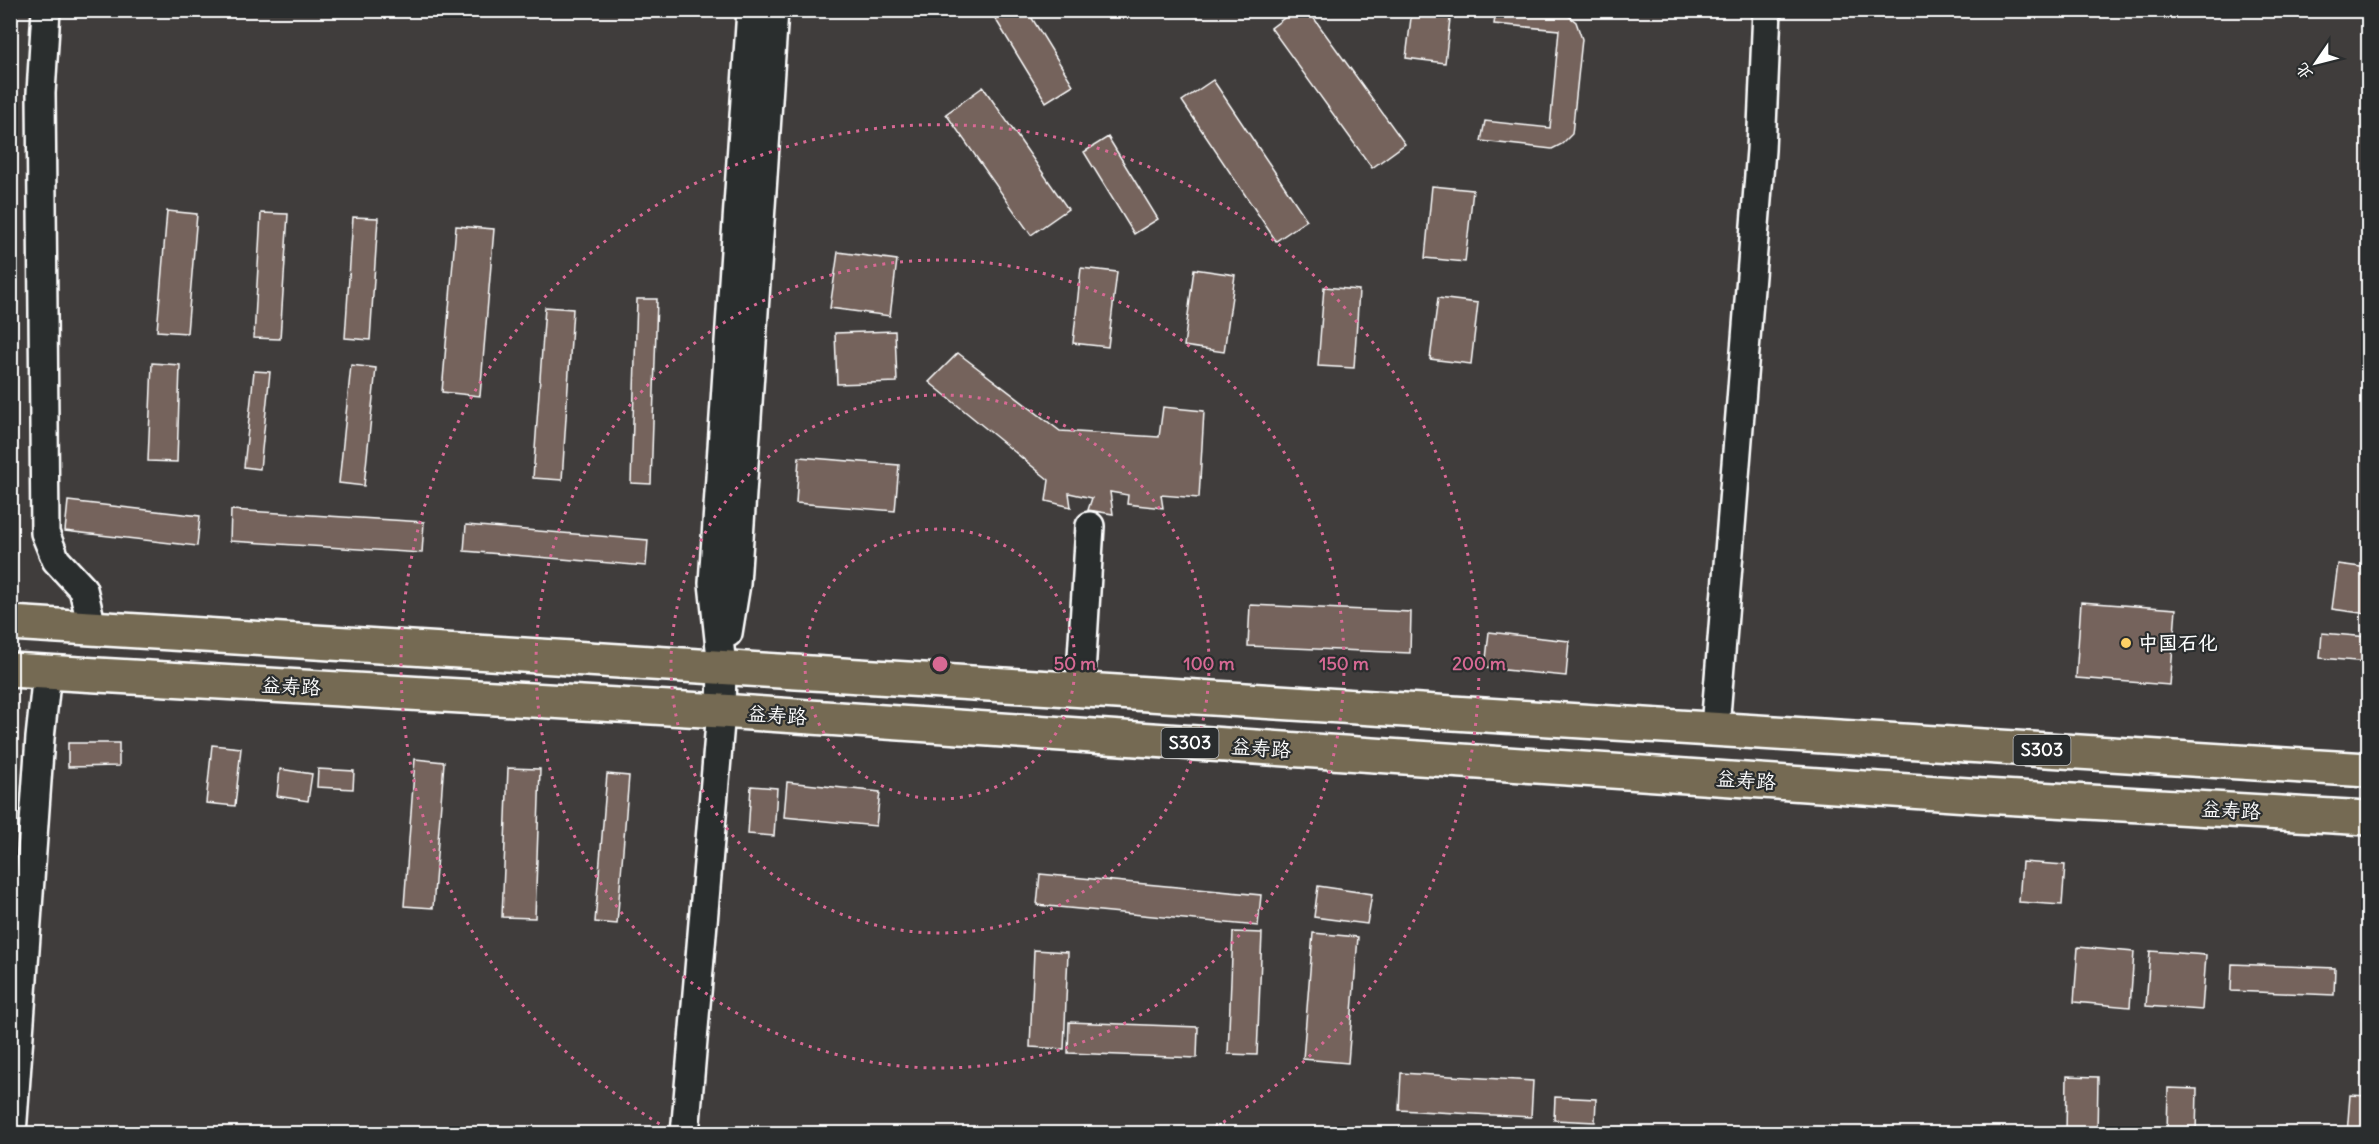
<svg xmlns="http://www.w3.org/2000/svg" width="2379" height="1144" font-family="Delius,'LXGW WenKai TC',sans-serif">
<rect width="100%" height="100%" fill="#403d3c"/>
<filter id="ink" filterUnits="userSpaceOnUse"><feTurbulence type="fractalNoise" baseFrequency=".0167" numOctaves="2"/><feDisplacementMap in="SourceGraphic" scale="12" xChannelSelector="R" yChannelSelector="G"/><feConvolveMatrix kernelMatrix="1 2 1 2 8 2 1 2 1" color-interpolation-filters="sRGB"/></filter>
<g filter="url(#ink)">
<!-- building -->
<path fill="#74635c" stroke="#fff" stroke-width="1.5" d="M990,10h37l46,75 -27,17z
M1295,10h13l97,134 -33,24 -101,-140z
M1412,10h39l-6,53 -39,-5z
M1496,10h65l15,12 6,17 -10,95 -10,10 -10,5 -71,-8 4,-20 65,7 9,-98 -65,-6z
M1213,80l94,140 -31,21 -94,-140z
M983,87l85,122 -37,26 -85,-121z
M1108,137l50,82 -24,15 -50,-82z
M1432,186l41,4 -8,72 -40,-4z
M167,211l30,3 -10,119 -30,-2z
M261,213l27,1 -8,125 -26,-1z
M353,217l25,1 -8,122 -25,-2z
M456,226l38,3 -14,167 -38,-4z
M838,252l59,8 -7,56 -60,-8z
M1081,268l36,4 -9,75 -35,-4z
M1194,269l41,6 -11,77 -40,-6z
M1324,287l35,3 -5,78 -36,-2z
M1438,298l40,5 -7,61 -41,-5z
M637,299h20l-6,185 -20,-1z
M545,307l28,2 -11,171 -29,-2z
M895,331l2,51 -60,2 -2,-51z
M958,353l102,78 99,6 4,-30 41,4 -5,87 -38,-3 2,13 -36,-4 1,-9 -18,-3 3,22 -25,-4 4,-12 -23,-5 2,14 -25,-6 3,-21 -120,-98z
M152,363l28,2 -3,97 -29,-1z
M351,365l25,3 -12,118 -25,-3z
M254,371l16,1 -10,97 -16,-2z
M799,457l100,8 -4,46 -99,-8z
M68,501l132,15 -3,30 -132,-15z
M231,510l193,12 -2,31 -192,-12z
M466,525l182,15 -2,26 -182,-15z
M2338,564l30,4v46l-36,-5z
M2081,602l95,7 -6,76 -94,-7z
M1250,605l161,7 -1,41 -162,-7z
M1489,632l80,9 -3,35 -81,-8z
M2322,633l46,4v25l-48,-4z
M68,743h51v23l-51,1z
M212,745l29,3 -6,58 -29,-3z
M415,759l29,3 -11,146 -29,-2z
M508,768l32,1 -5,149 -33,-1z
M280,769l32,5 -4,27 -31,-5z
M318,769l36,2 -1,18 -36,-2z
M607,774l22,2 -12,148 -22,-2z
M787,782l93,10 -4,34 -92,-9z
M751,786l26,2 -3,48 -26,-2z
M2022,862l43,3 -3,40 -43,-3z
M1040,874l221,21 -3,31 -221,-21z
M1318,886l54,8 -5,30 -53,-7z
M1233,932l29,1 -5,122 -29,-1z
M1313,933l45,4 -10,126 -45,-4z
M2078,947l56,5 -4,55 -56,-5z
M1034,950l34,2 -4,97 -34,-2z
M2150,951l56,4 -4,55 -56,-4z
M2232,964l103,4 -1,27 -103,-4z
M2366,965h2v56l-6,-1z
M1069,1022l129,5 -1,31 -129,-5z
M1401,1073l132,8 -2,36 -132,-7z
M2067,1076l31,1 -1,57h-31z
M2168,1088l29,1 -1,45h-29z
M2350,1095l18,1v38h-21z
M1555,1097l41,2 -1,23 -41,-2z"/>
<g fill="none" stroke-linecap="round" stroke-linejoin="round">
<defs>
<path id="minor" d="M46,10l-5,83 4,440 11,27 27,29 9,38
M728,633l8,-49 38,-574
M1080,690l10,-164
M1715,728l46,-578 6,-140
M12,1134l28,-396 7,-66
M685,1134l36,-423 1,-44 -9,-84 38,-573"/>
<path id="major" d="M10,623l2358,147
M10,670l711,41 1262,85 385,22"/>
</defs>
<!-- minor casing -->
<use href="#minor" stroke="#fff" stroke-width="32"/>
<!-- major casing -->
<use href="#major" stroke="#fff" stroke-width="38"/>
<!-- minor -->
<use href="#minor" stroke="#2a2d2e" stroke-width="27"/>
<!-- major -->
<use href="#major" stroke="#746b52" stroke-width="33"/>
</g>
</g>
<!-- distance rings -->
<g fill="none" stroke="#d76994" stroke-width="3" stroke-dasharray="3 6">
<circle cx="940" cy="664" r="135"/>
<circle cx="940" cy="664" r="269"/>
<circle cx="940" cy="664" r="404"/>
<path d="M675 1133A539 539 0 1 1 1205 1133"/>
</g>
<!-- markers -->
<circle fill="#ffd166" stroke="#2a2d2e" stroke-width="2" cx="2126" cy="643" r="6"/>
<g text-anchor="middle" stroke-width="4.5" stroke-linejoin="round" paint-order="stroke">
<!-- shield labels -->
<g fill="#2a2d2e" stroke="#bfc0c0" stroke-width="1.5">
<rect x="1161.5" y="728" width="57" height="30" rx="4.5"/>
<rect x="2013.5" y="735" width="57" height="30" rx="4.5"/>
</g>
<g font-size="18" font-weight="bold" fill="#fff">
<text x="1190" y="749">S303</text>
<text x="2042" y="756">S303</text>
</g>
<!-- poi labels -->
<g font-size="20" font-weight="bold" fill="#fff" stroke="#2a2d2e" text-anchor="start">
<text x="2138" y="650">中国石化</text>
</g>
<!-- street labels -->
<g font-size="20" fill="#fff" stroke="#2a2d2e">
<text transform="translate(291 686) rotate(3)" y="7">益寿路</text>
<text transform="translate(777 715) rotate(4)" y="7">益寿路</text>
<text transform="translate(1261 748) rotate(4)" y="7">益寿路</text>
<text transform="translate(1746 780) rotate(4)" y="7">益寿路</text>
<text transform="translate(2231 810) rotate(3)" y="7">益寿路</text>
</g>
</g>
<circle cx="940" cy="664" r="9" fill="#d76994" stroke="#2a2d2e" stroke-width="3"/>
<g font-size="18" text-anchor="middle" font-weight="bold" fill="#d76994" stroke="#2a2d2e" stroke-width="4.5" stroke-linejoin="round" paint-order="stroke">
<text x="1075" y="670">50 m</text>
<text x="1209" y="670">100 m</text>
<text x="1344" y="670">150 m</text>
<text x="1479" y="670">200 m</text>
</g>
<!-- margin -->
<rect width="2379" height="1144" fill="none" stroke="#2a2d2e" stroke-width="36"/>
<rect x="18" y="18" width="2343" height="1108" fill="none" stroke="#fff" stroke-width="2" filter="url(#ink)"/>
<!-- north arrow -->
<g transform="translate(2316 63) rotate(235)" stroke="#2a2d2e" stroke-width="4.5" paint-order="stroke">
<path d="M0-4.5L10 22L0 15L-10 22Z" fill="#ffffff"/>
<text y="-9" font-size="16" font-weight="bold" text-anchor="middle" fill="#ffffff">北</text>
</g>
</svg>
